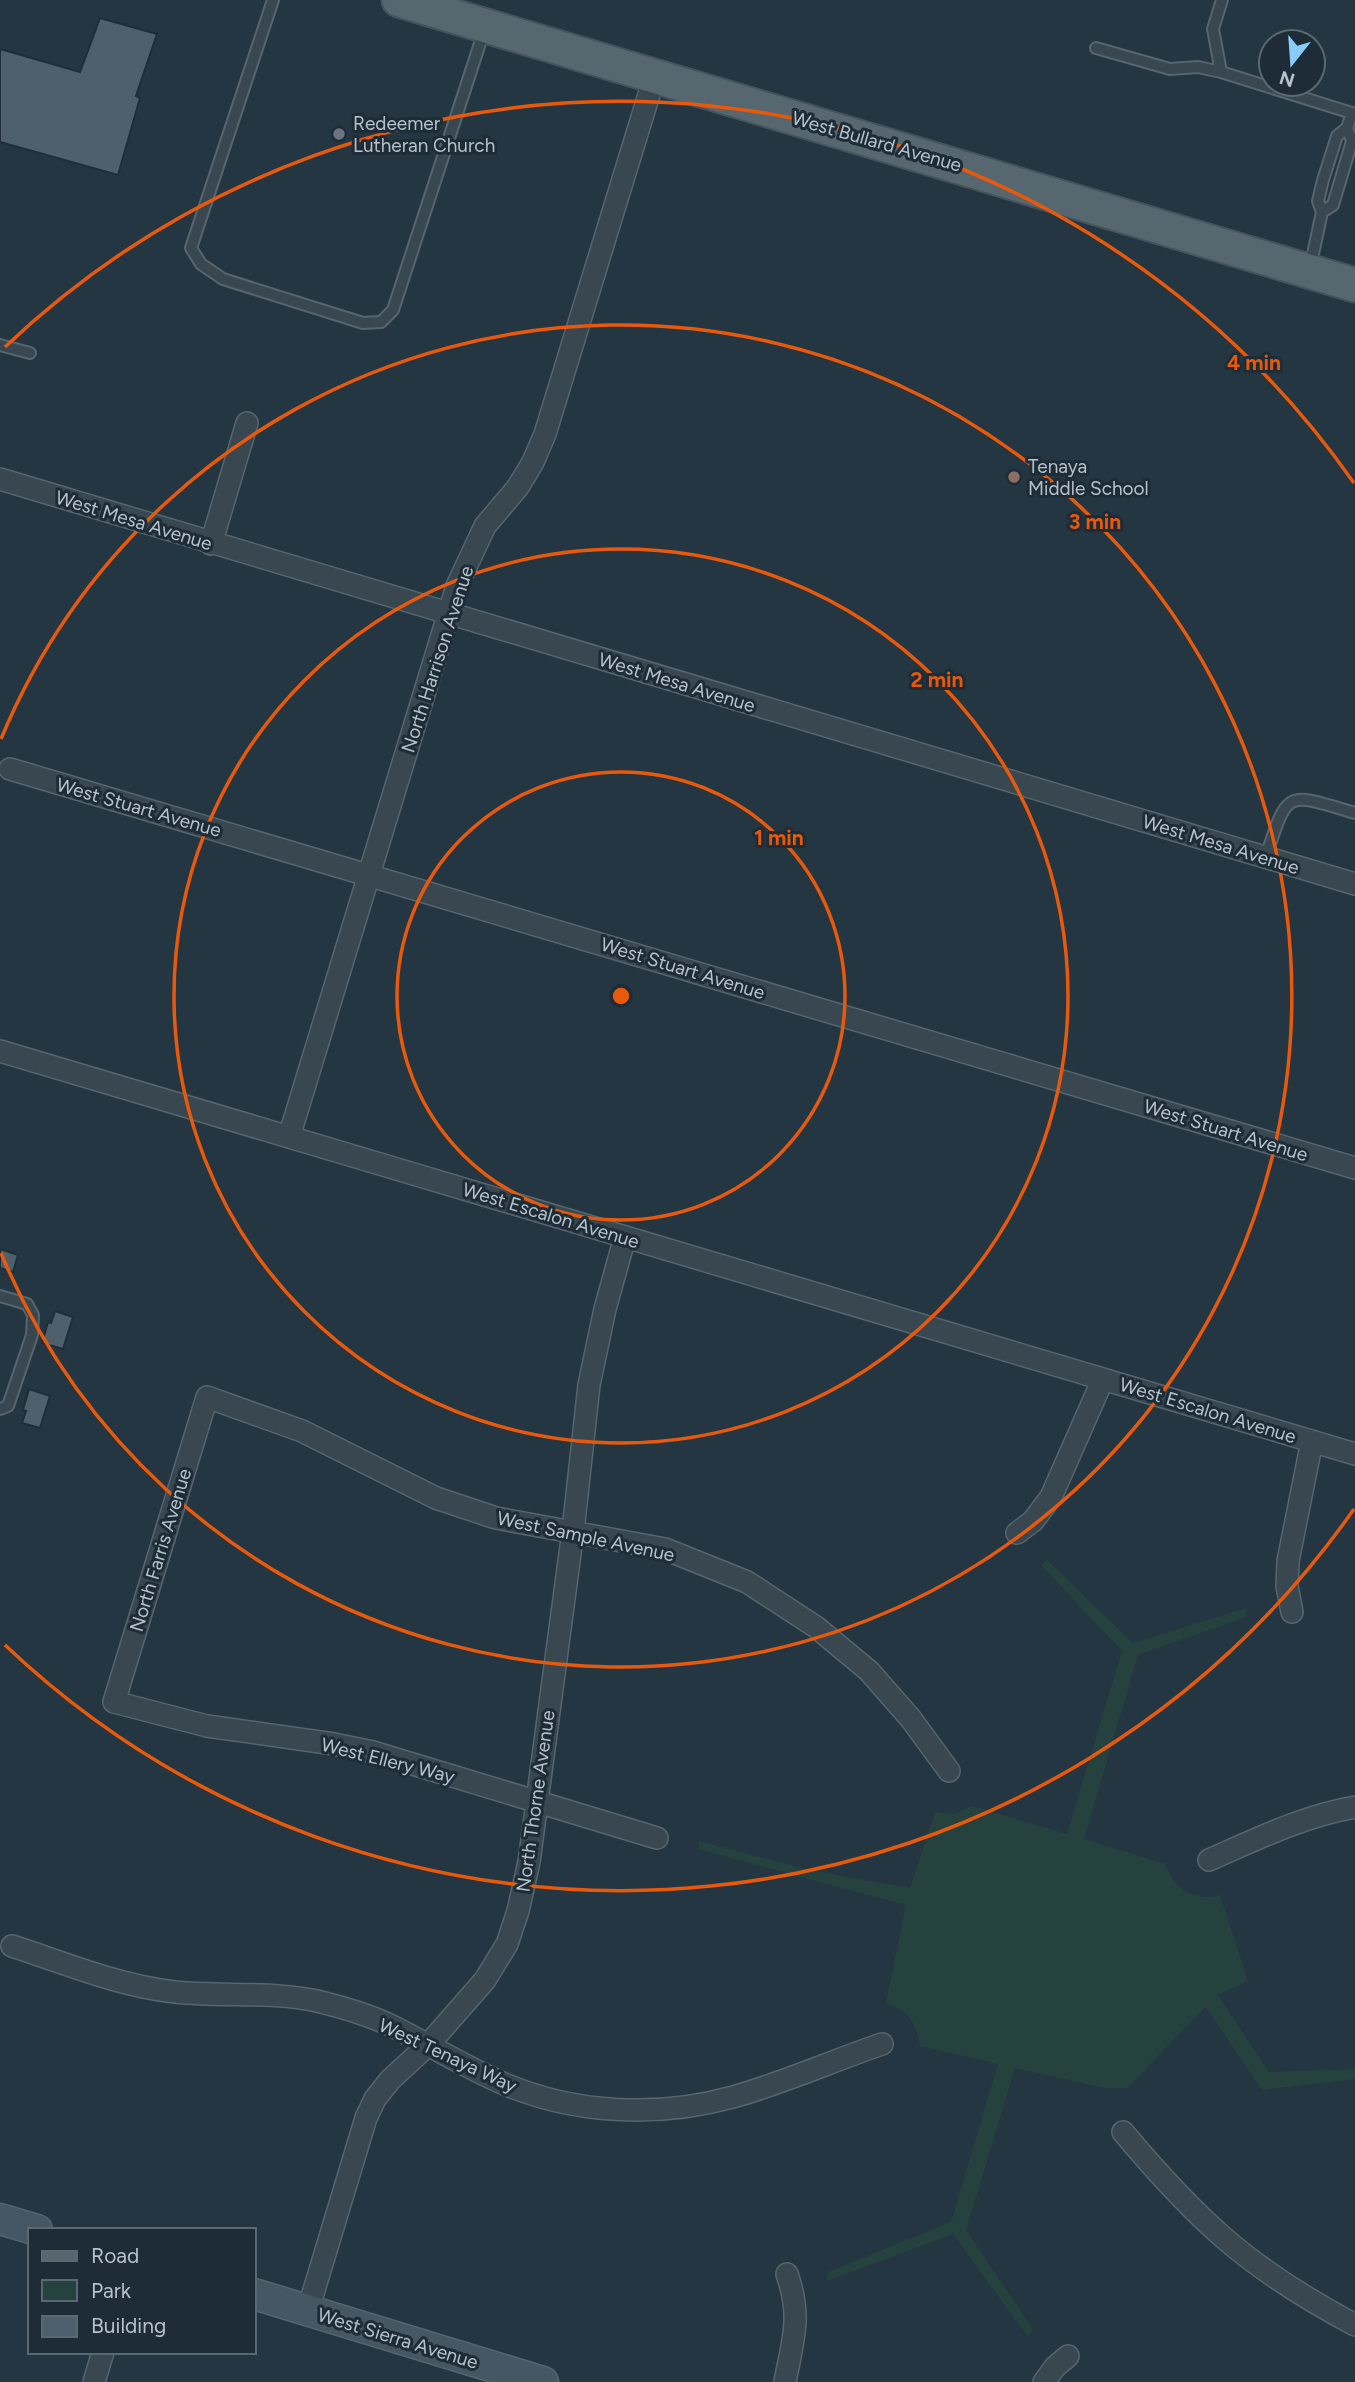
<svg xmlns="http://www.w3.org/2000/svg" width="1355" height="2382" font-family="Figtree,sans-serif">
<rect width="100%" height="100%" fill="#243641"/>
<!-- green -->
<path fill="#26423f" d="M1047,1560l86,83 114,-35 -1,9 -108,38 -54,184 81,25c9,25 29,38 55,31l28,86 -30,14 51,77 86,-3v10l-93,11 -56,-83 -79,81h-23l-89,-20 -49,162 67,99 -5,8 -75,-103 -126,47 1,-9 123,-50 47,-158 -78,-18c-3,-23 -12,-35 -34,-43l20,-98 -208,-56 1,-8 110,29 101,18 25,-76 19,2 18,-8 95,28 55,-183 -81,-86z"/>
<!-- building -->
<path fill="#4d606c" stroke="#1f2e38" stroke-width="2" d="M100,18l57,16 -21,62 4,2 -22,77 -118,-33v-93l80,23z
M0,1249l18,6 -5,17 -13,-4z
M55,1311l18,6 -10,32 -21,-6 6,-21 3,1z
M29,1389l21,7 -10,32 -18,-5 4,-12 -3,-1z"/>
<g fill="none" stroke-linecap="round" stroke-linejoin="round">
<defs>
<path id="lane" d="M273,0l-82,248 10,16 22,15 140,44 18,-1 12,-12 92,-282
M1222,0l-9,29 8,43 134,42
M1096,48l74,21 28,-2 23,5
M1347,128l5,13 -19,64 -11,7 -4,-11 5,-21 14,-44 10,-8 5,-15
M1310,268l12,-56
M0,345l30,8
M1266,857c22,-70 21,-64 89,-44
M0,1296l27,8 6,11 -1,20 -24,71 -8,3"/>
<path id="street" d="M0,479l1355,405
M211,544l36,-121
M10,769l1345,399
M0,1051l1355,403
M289,1137l168,-551 28,-60 33,-39 15,-25 12,-28 110,-359
M1017,1533l16,-12 18,-24 52,-118
M1292,1612l-5,-26 1,-25 24,-120
M657,1838l-284,-86 -39,-8 -127,-18 -93,-24 93,-305 95,34 134,67 60,20 169,31 82,33 69,45 53,44 42,48 38,52
M1209,1860c48,-21 94,-44 146,-53
M12,1946c53,17 107,40 163,46 46,5 96,-1 142,9 25,6 52,14 75,25 36,18 71,40 108,56 72,32 157,36 233,15 50,-14 99,-36 149,-53
M1123,2132c31,37 64,74 101,106 39,34 86,63 131,87
M308,2310l58,-192 9,-19 15,-19 38,-35 57,-65 22,-36 11,-33 11,-49 44,-331 16,-146 16,-76 20,-72
M94,2382l9,-30
M785,2382c8,-43 17,-65 2,-108
M1044,2382l11,-15 13,-11"/>
<path id="secondary" d="M0,2219l37,11
M254,2294l289,88"/>
<path id="primary" d="M399,0l956,285"/>
</defs>
<!-- lane casing -->
<use href="#lane" stroke="#56656e" stroke-width="14"/>
<!-- street casing -->
<use href="#street" stroke="#56656e" stroke-width="24"/>
<!-- secondary casing -->
<use href="#secondary" stroke="#56656e" stroke-width="33"/>
<!-- primary casing -->
<use href="#primary" stroke="#45535d" stroke-width="37"/>
<!-- lane -->
<use href="#lane" stroke="#384750" stroke-width="10"/>
<!-- street -->
<use href="#street" stroke="#384750" stroke-width="21"/>
<!-- secondary -->
<use href="#secondary" stroke="#465764" stroke-width="30"/>
<!-- primary -->
<use href="#primary" stroke="#566770" stroke-width="33"/>
</g>
<!-- distance rings -->
<g fill="none" stroke="#e8590c" stroke-width="3.5">
<circle cx="621" cy="996" r="224"/>
<circle cx="621" cy="996" r="447"/>
<path d="M1 739A671 671 0 1 1 1 1253"/>
<path d="M1354 1509A895 895 0 0 1 5 1645M5 347A895 895 0 0 1 1354 483"/>
</g>
<!-- markers -->
<circle fill="#6b7280" stroke="#1d2c36" stroke-width="2.5" cx="339" cy="134" r="7"/>
<circle fill="#8d6e63" stroke="#1d2c36" stroke-width="2.5" cx="1014" cy="477" r="7"/>
<g text-anchor="middle" stroke-width="6" stroke-linejoin="round" paint-order="stroke">
<!-- poi labels -->
<g font-size="19" fill="#b5c2cb" stroke="#1d2c36" text-anchor="start">
<text x="353" y="130">Redeemer<tspan x="353" dy="22">Lutheran Church</tspan></text>
<text x="1028" y="473">Tenaya<tspan x="1028" dy="22">Middle School</tspan></text>
</g>
<!-- street labels -->
<g font-size="19" fill="#b5c2cb" stroke="#1d2c36">
<text transform="translate(877 141) rotate(16)" y="7">West Bullard Avenue</text>
<text transform="translate(134 520) rotate(17)" y="7">West Mesa Avenue</text>
<text transform="translate(437 659) rotate(-72)" y="7">North Harrison Avenue</text>
<text transform="translate(677 682) rotate(17)" y="7">West Mesa Avenue</text>
<text transform="translate(139 807) rotate(16)" y="7">West Stuart Avenue</text>
<text transform="translate(1221 844) rotate(17)" y="7">West Mesa Avenue</text>
<text transform="translate(683 968) rotate(17)" y="7">West Stuart Avenue</text>
<text transform="translate(1226 1130) rotate(17)" y="7">West Stuart Avenue</text>
<text transform="translate(551 1215) rotate(17)" y="7">West Escalon Avenue</text>
<text transform="translate(1208 1410) rotate(17)" y="7">West Escalon Avenue</text>
<text transform="translate(586 1536) rotate(12)" y="7">West Sample Avenue</text>
<text transform="translate(160 1550) rotate(-73)" y="7">North Farris Avenue</text>
<text transform="translate(388 1760) rotate(14)" y="7">West Ellery Way</text>
<text transform="translate(535 1801) rotate(-82)" y="7">North Thorne Avenue</text>
<text transform="translate(448 2055) rotate(25)" y="7">West Tenaya Way</text>
<text transform="translate(398 2338) rotate(17)" y="7">West Sierra Avenue</text>
</g>
</g>
<circle cx="621" cy="996" r="10" fill="#e8590c" stroke="#1d2c36" stroke-width="3.5"/>
<g font-size="21" text-anchor="middle" font-weight="bold" fill="#e8590c" stroke="#1d2c36" stroke-width="6" stroke-linejoin="round" paint-order="stroke">
<text x="1254" y="370">4 min</text>
<text x="1095" y="529">3 min</text>
<text x="937" y="687">2 min</text>
<text x="779" y="845">1 min</text>
</g>
<!-- legend -->
<rect x="28" y="2228" width="228" height="126" fill="#1d2c36" stroke="#5a6872" stroke-width="2"/>
<rect x="42" y="2251" width="35" height="10" fill="#566770" stroke="#5a6872" stroke-width="2"/>
<text x="91" y="2263" font-size="21" fill="#b5c2cb">Road</text>
<rect x="42" y="2280" width="35" height="21" fill="#26423f" stroke="#5a6872" stroke-width="2"/>
<text x="91" y="2298" font-size="21" fill="#b5c2cb">Park</text>
<rect x="42" y="2316" width="35" height="21" fill="#4d606c" stroke="#5a6872" stroke-width="2"/>
<text x="91" y="2333" font-size="21" fill="#b5c2cb">Building</text>
<!-- north arrow -->
<g transform="translate(1292 63) rotate(197)"><circle r="33" fill="#1d2c36" stroke="#5a6872" stroke-width="2"/>
<path d="M0-5L12 26L0 18L-12 26Z" fill="#89ccfc"/>
<text y="-10" font-size="19" font-weight="bold" text-anchor="middle" fill="#b5c2cb">N</text>
</g>
</svg>
